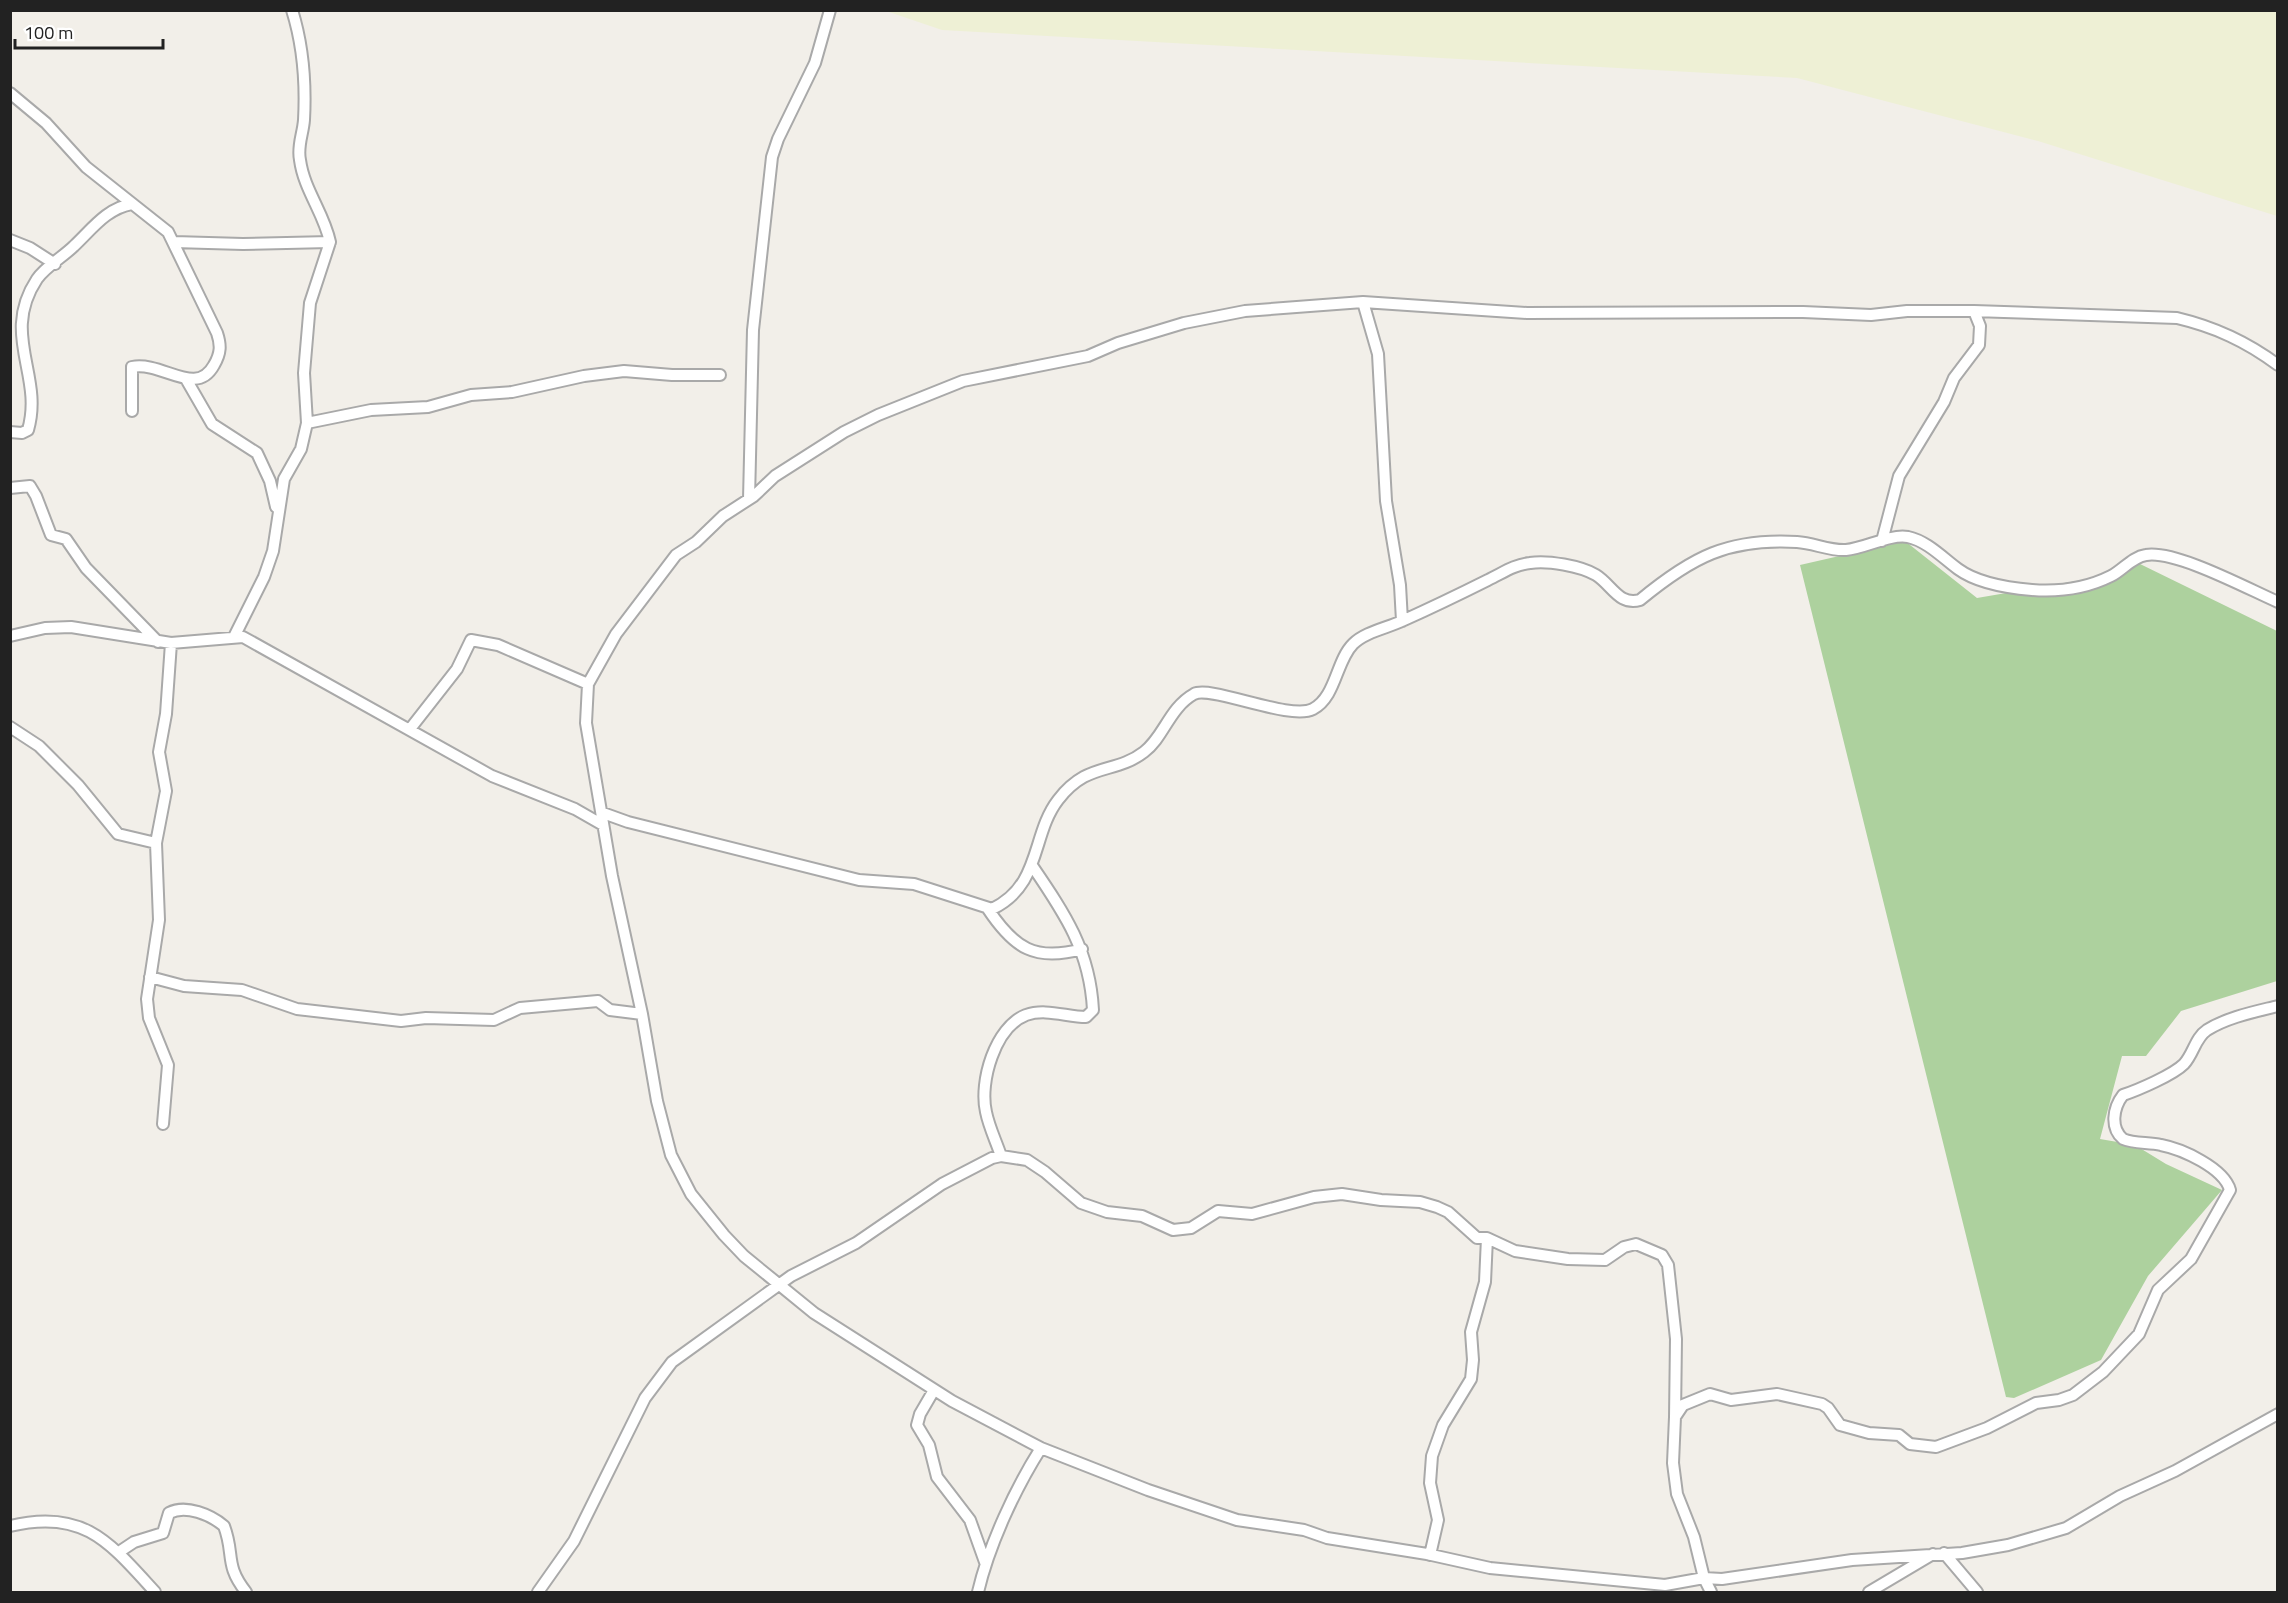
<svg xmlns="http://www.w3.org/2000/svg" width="2288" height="1603" font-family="'Titillium Web',sans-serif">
<rect width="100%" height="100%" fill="#f2efe9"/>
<!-- farmland -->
<path fill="#eef0d5" d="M886,11h1391v205l-239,-75 -241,-63 -855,-48z"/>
<!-- forest -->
<path fill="#add19e" d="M1905,541l72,57 111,-19 50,-16 139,68v350l-96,30 -35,45h-24l-22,83 35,6 31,19 56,26 -74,86 -47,84 -87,38 -8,-1 -206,-832z"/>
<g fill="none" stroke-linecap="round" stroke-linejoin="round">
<defs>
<path id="minor" d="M10,93l36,30 40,44 82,65 49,101c4,12 4,20 -3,32 -18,33 -51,-4 -82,2v44
M10,240l20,8 25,16
M174,242l69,2 87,-2
M1363,302l15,52 8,147 14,84 2,36
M2278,365c-32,-24 -63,-38 -101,-47l-203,-7h-67l-36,4 -68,-3 -276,1 -164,-11 -118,9 -61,12 -66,20 -30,13 -125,25 -85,34 -34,17 -69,44 -21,20 -31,20 -27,26 -20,13 -60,79 -28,50 -2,39 26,153 30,138 15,87 14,54 20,39 33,41 20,21 70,57 138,88 89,47 107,42 89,30 67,10 23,8 100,16 63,14 175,17 39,-7 18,1 130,-19 110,-7 46,-8 58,-17 54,-32 55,-25 103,-57
M186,379l26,45 45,29 13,28 6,26
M307,423l64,-13 57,-3 43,-12 41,-3 72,-16 40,-5 48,4h48
M10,432l12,1 6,-3c16,-55 -28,-95 9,-151 9,-13 26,-22 37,-33 18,-17 33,-38 58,-42
M10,488l20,-2 6,10 15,39 15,4 20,29 72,74
M749,499l4,-169 19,-173 6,-18 37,-76 15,-53
M1882,541l17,-65 45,-74 10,-24 25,-33 1,-19 -6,-15
M10,636l35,-8 26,-1 100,16 72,-6 249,139 83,33 28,16
M234,637l30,-60 9,-26 11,-72 17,-30 6,-26 -3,-50 6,-70 20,-61c-6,-29 -26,-52 -30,-82 -3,-14 3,-26 4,-40 2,-37 -1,-75 -12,-110
M10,727l29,19 39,39 40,49 38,9
M410,729l47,-60 14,-29 27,5 90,39
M603,813l25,9 231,58 55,4 78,25c50,-24 39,-74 66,-109 30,-39 56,-25 86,-48 20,-15 25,-44 50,-58 17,-9 96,27 119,15 23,-12 23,-48 40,-65 12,-12 34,-16 49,-23 29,-13 58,-27 86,-41 15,-7 25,-15 42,-17 17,-3 51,3 66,12 16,10 23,31 44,25 52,-43 88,-62 157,-58 17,1 32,9 49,8 20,-2 43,-16 62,-13 19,4 35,21 50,32 19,14 50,19 74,21 27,2 55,-2 79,-14 12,-6 21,-19 35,-21 30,-5 102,34 132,47
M988,909c26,39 47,53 94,40
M150,977l34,9 58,4 55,19 104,12 25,-3 68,2 26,-12 78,-7 12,9 32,4
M163,1124l5,-59 -19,-47 -2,-19 12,-79 -3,-77 10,-52 -7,-39 7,-38 5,-71
M1001,1156c-5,-15 -12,-29 -15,-44 -7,-30 9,-85 40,-97 20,-7 41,2 60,2l7,-7c-3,-59 -28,-96 -60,-143
M934,1390l-14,24 -3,11 12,20 8,32 33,43 15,42
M10,1526c74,-18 100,17 145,66
M119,1552l15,-10 29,-9 6,-20c17,-9 42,2 55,13 11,29 0,38 22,66
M1944,1553l33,39
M1430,1555l8,-35 -8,-37 2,-27 11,-31 28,-46 2,-19 -2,-28 14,-50 2,-44
M538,1592l36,-51 71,-143 27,-36 119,-86 65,-33 86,-59 50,-26 9,-2 26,4 18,12 36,31 26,9 35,4 31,14 18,-2 27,-17 34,3 62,-17 28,-3 39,6 39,2 17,5 11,5 29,26h10l28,13 53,8 37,1 19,-13 12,-3 26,11 6,10 8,74 -1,78
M978,1592c11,-47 37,-103 63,-144
M1711,1592l-7,-14 -10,-41 -17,-43 -4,-31 2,-46 8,-12 27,-11 21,6 46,-6 45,10 6,4 12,17 29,8 30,2 11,9 26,3 51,-19 49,-25 23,-3 14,-5 30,-23 36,-38 19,-44 33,-31 39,-69c-6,-22 -48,-41 -69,-45 -12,-3 -27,-1 -38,-6 -13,-11 -10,-31 0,-44 15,-5 50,-20 61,-31 10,-11 11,-26 23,-34 21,-13 47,-18 71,-24
M1869,1592l64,-38"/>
</defs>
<!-- minor casing -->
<use href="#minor" stroke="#a9a9a9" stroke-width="14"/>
<!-- minor -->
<use href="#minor" stroke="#fff" stroke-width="10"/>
</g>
<!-- border -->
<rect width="2288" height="1603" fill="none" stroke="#222222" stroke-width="24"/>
<!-- scale -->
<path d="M15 39v9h148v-9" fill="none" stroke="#222222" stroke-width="3"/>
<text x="24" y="39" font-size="18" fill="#222222" stroke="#ffffff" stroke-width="4.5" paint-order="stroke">100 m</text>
</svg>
